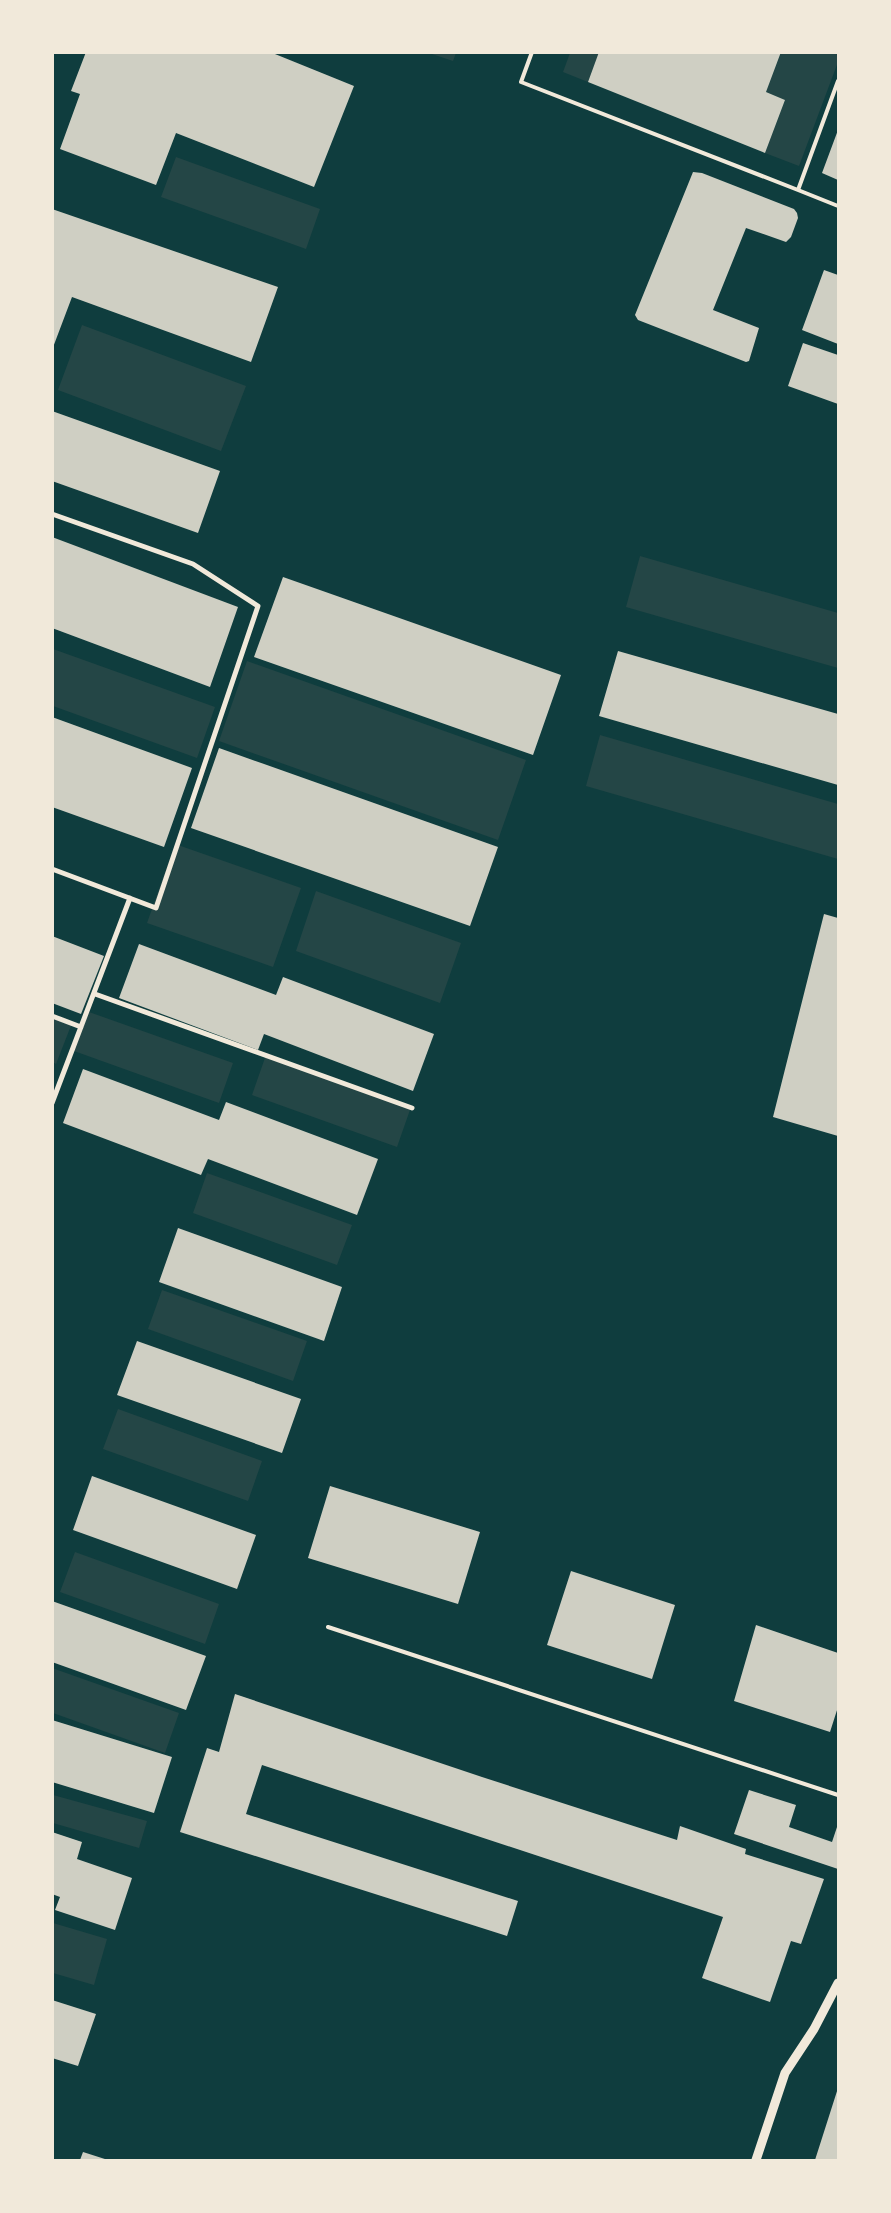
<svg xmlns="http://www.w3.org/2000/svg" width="891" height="2213" font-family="Ubuntu,sans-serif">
<rect width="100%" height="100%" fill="#0f3d3e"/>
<!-- green -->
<path fill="#244646" d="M429,53l27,-1v1l-3,8z
M570,53h29l-11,29 -25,-10z
M781,53h57v9l-39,104 -34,-13 20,-53 -19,-8z
M176,157l144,52 -14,40 -145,-52z
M82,325l164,61 -25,65 -163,-61z
M640,556l198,57v55l-212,-61z
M53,649l162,58 -18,51 -144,-52z
M247,661l279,99 -28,80 -279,-99z
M600,735l238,69v55l-252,-73z
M175,844l126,44 -28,79 -126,-44z
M316,891l145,52 -21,60 -144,-52z
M89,1012l144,51 -14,40 -145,-52z
M52,1015l20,8 -16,41 -3,-2z
M266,1055l145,52 -14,40 -145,-52z
M207,1173l145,52 -15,40 -144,-52z
M162,1290l145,51 -14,40 -145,-52z
M118,1409l144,52 -14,40 -145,-52z
M75,1552l144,52 -14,40 -145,-52z
M52,1668l127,45 -14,40 -112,-40z
M53,1795l94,26 -8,27 -86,-25z
M53,1923l54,16 -13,46 -41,-12z"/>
<!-- building -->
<path fill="#cfcfc3" d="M86,52h184l84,34 -40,101 -138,-54 -20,52 -96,-36 20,-55 -9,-3z
M599,52h182l-15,40 19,8 -20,53 -177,-71z
M838,130v50l-16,-7z
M693,172l9,1 92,36 3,4 1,5 -7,19 -5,5 -40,-14 -33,82 46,18 -10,33 -3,1 -108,-42 -3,-5z
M52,209l226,78 -27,75 -179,-65 -20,53z
M824,270l14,5v69l-36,-14z
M803,343l35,12v49l-50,-18z
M52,411l168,60 -22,62 -146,-52z
M52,537l186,70 -28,80 -158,-59z
M283,577l278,98 -28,80 -279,-98z
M618,651l220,63v71l-239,-69z
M52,717l140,51 -28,79 -112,-40z
M219,748l279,99 -28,79 -279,-98z
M824,914l14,4v218l-65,-19z
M52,936l52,20 -23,58 -29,-11z
M139,944l137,51 7,-18 151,57 -21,57 -149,-57 -6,16 -139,-52z
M83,1069l136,51 7,-18 152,57 -21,56 -149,-56 -7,16 -138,-52z
M178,1228l164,59 -18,54 -165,-59z
M137,1341l164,58 -19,54 -165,-58z
M92,1476l164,59 -19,54 -164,-59z
M330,1486l150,46 -22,72 -150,-46z
M571,1571l104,34 -23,74 -105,-34z
M52,1601l154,55 -20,54 -134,-48z
M756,1625l82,28v54l-8,25 -96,-31z
M235,1694l247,83 195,63 3,-14 66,23 -1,5 79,25 -23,65 -10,-3 -21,61 -68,-24 21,-61 -461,-152 -16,49 272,87 -11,35 -327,-104 27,-84 12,4z
M52,1720l120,37 -18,56 -102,-31z
M749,1790l47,15 -7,22 43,15 6,-18v45l-104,-35z
M52,1832l30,10 -5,17 55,19 -17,52 -60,-20 5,-13 -8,-3z
M52,2000l44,14 -18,52 -26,-8z
M838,2088v72h-23z
M83,2152l25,8h-28z"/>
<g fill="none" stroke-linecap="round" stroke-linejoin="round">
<!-- service -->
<path stroke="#f1e9da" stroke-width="4" d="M532,52l-11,30 277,108 40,-109
M798,190l40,16
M328,1627l510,168"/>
<!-- minor -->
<path stroke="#f1e9da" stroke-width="5" d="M52,514l141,50 65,42 -102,302 -104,-39
M95,994l317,114
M52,1016l29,11
M52,1103l78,-205"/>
<!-- tertiary -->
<path stroke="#f1e9da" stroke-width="9" d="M756,2160l29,-87 29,-44 24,-46"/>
</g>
<!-- border -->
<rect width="891" height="2213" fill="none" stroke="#f1e9da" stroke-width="108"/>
</svg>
